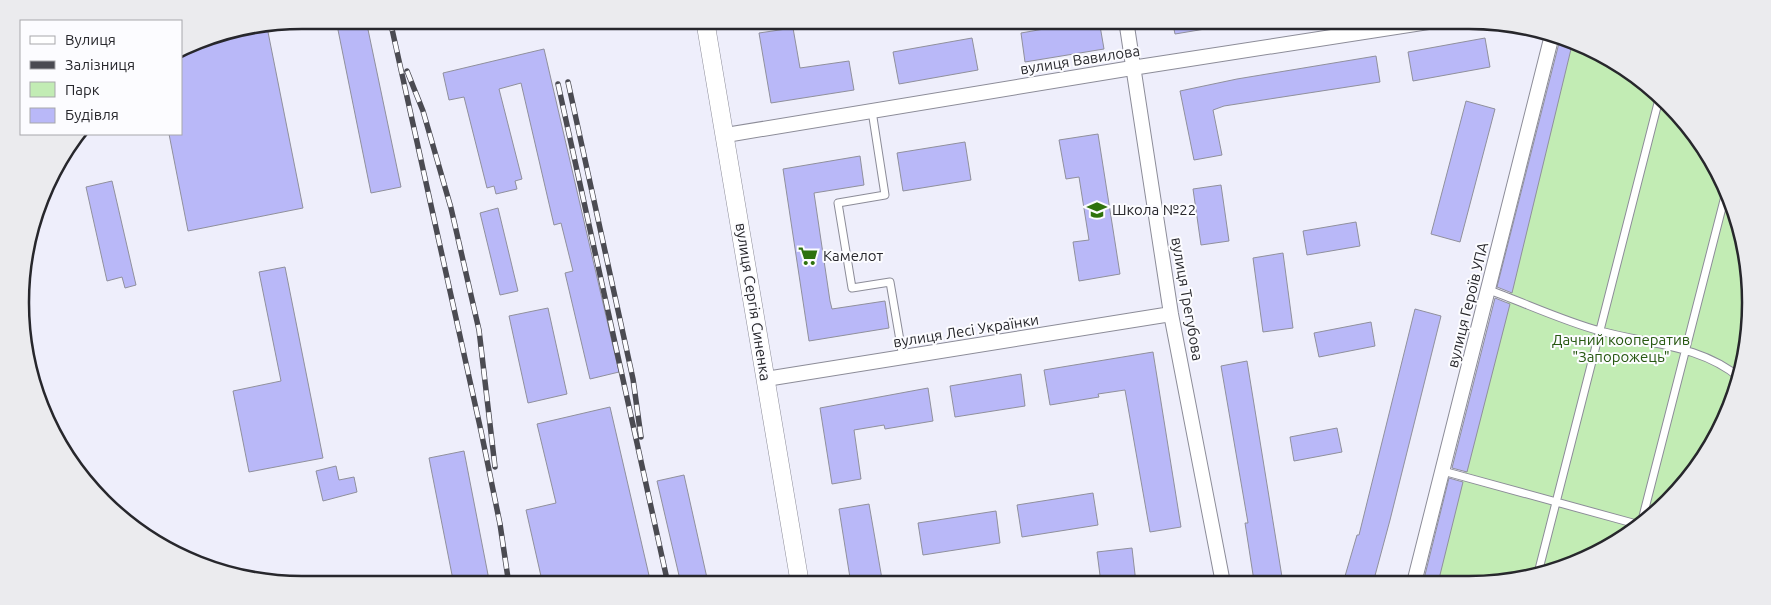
<svg xmlns="http://www.w3.org/2000/svg" width="1771" height="605" font-family="Ubuntu,sans-serif">
<rect width="100%" height="100%" fill="#eeeefb"/>
<!-- green -->
<path fill="#c2ecb4" d="M1572,45l68,33 73,83 36,104 -8,110 -28,69 -58,71 -62,41 -87,27h-69z"/>
<!-- building -->
<path fill="#b9b8f8" stroke="#90909c" d="M336,20h30l35,167 -30,6z
M1066,20h33l5,29 -79,13 -4,-29 46,-8z
M1172,20h50l1,6 -48,8z
M267,27l36,181 -115,23 -19,-97h12v-84l14,-9z
M793,28l7,40 49,-7 5,29 -83,13 -12,-70z
M972,38l6,32 -79,14 -6,-32z
M1485,38l5,29 -77,14 -5,-29z
M1560,39l12,6 -60,248 -15,-6z
M544,49l75,323 -29,7 -25,-106 8,-2 -12,-48 -7,2 -33,-142 -22,6 23,90 -7,2 2,8 -21,5 -2,-8 -7,2 -23,-91 -15,3 -6,-27z
M1376,56l4,26 -156,24 -11,4 9,45 -28,5 -14,-69 57,-12z
M1466,101l29,8 -35,133 -29,-8z
M1098,134l22,140 -41,7 -6,-39 16,-2 -10,-63 -13,2 -7,-39z
M965,142l6,38 -68,11 -6,-38z
M860,156l4,29 -50,8 16,108 2,8 53,-8 4,27 -80,13 -26,-172z
M112,181l24,104 -11,3 -3,-11 -15,4 -21,-94z
M1221,185l8,56 -28,4 -8,-56z
M498,208l20,83 -18,4 -20,-82z
M1356,222l4,24 -53,9 -4,-24z
M1283,253l10,75 -30,4 -10,-74z
M285,267l38,191 -74,14 -16,-81 48,-10 -22,-109z
M1495,298l15,6 -43,168 -15,-4z
M548,308l19,86 -39,9 -19,-87z
M1415,309l26,7 -51,204 -17,63h-30l14,-48h2z
M1371,322l4,24 -56,11 -5,-24z
M1153,352l28,175 -31,5 -25,-142 -27,4 1,3 -49,8 -6,-35z
M1247,361l35,216 -28,4 -9,-58h3l-27,-157z
M1021,374l4,32 -70,11 -5,-31z
M928,388l5,33 -48,8 -1,-4 -30,5 7,49 -29,5 -12,-76z
M610,407l41,177 -108,1 -17,-75 30,-7 -19,-79z
M1337,428l5,24 -48,9 -4,-24z
M464,451l26,134h-36l-25,-127z
M336,466l3,14 15,-3 3,15 -34,9 -7,-30z
M684,475l23,103 -26,6 -24,-103z
M1449,478l14,4 -25,101h-15z
M1093,493l5,32 -76,12 -5,-32z
M869,504l13,75 -31,5 -12,-75z
M996,511l4,32 -77,12 -5,-32z
M1132,548l4,35h-35l-4,-31z"/>
<g fill="none" stroke-linecap="round" stroke-linejoin="round">
<defs>
<path id="service" d="M872,111l13,84 -47,8 14,85 38,-6 13,76
M1489,290c36,13 74,31 111,41 48,13 101,14 140,47
M1443,471l197,54
M1641,524l84,-328
M1538,573l121,-474"/>
<path id="minor" d="M1126,20l45,294 52,269
M726,135l406,-67 309,-48
M766,379l405,-65
M1414,583l138,-548"/>
<path id="tertiary" d="M705,20l95,564"/>
</defs>
<!-- service casing -->
<use href="#service" stroke="#8c8c98" stroke-width="9"/>
<!-- minor casing -->
<use href="#minor" stroke="#8c8c98" stroke-width="16"/>
<!-- tertiary casing -->
<use href="#tertiary" stroke="#8c8c98" stroke-width="19"/>
<!-- service -->
<use href="#service" stroke="#fff" stroke-width="7"/>
<!-- minor -->
<use href="#minor" stroke="#fff" stroke-width="14"/>
<!-- tertiary -->
<use href="#tertiary" stroke="#fff" stroke-width="18"/>
<defs>
<path id="rail" d="M390,20l91,411 19,93 9,61
M407,71l16,40 28,97 28,122 16,137
M568,82l65,297 8,58
M558,84l110,500"/>
</defs>
<!-- rail casing -->
<use href="#rail" stroke="#4b4b52" stroke-width="5.5"/>
<!-- rail -->
<use href="#rail" stroke="#fcfcff" stroke-width="4" stroke-dasharray="11" stroke-linecap="butt"/>
</g>
<!-- icons -->
<defs>
<symbol id="school-bare" viewBox="-9 -9 18 18"><path d="M0-5L7-2L0 1L-7-2ZM-4 1L0 2.5L4 1V4Q0 6-4 4Z" fill="#2f720e" stroke="#fcfcff" stroke-width="2.5" paint-order="stroke"/></symbol>
<symbol id="supermarket-bare" viewBox="-9 -9 18 18"><path d="M-6-5.5h2.5l.6 2H6L4.5 2H-2.5L-4.4-4H-6ZM-1.5 3.2a1.3 1.3 0 1 0 .1 0ZM3 3.2a1.3 1.3 0 1 0 .1 0Z" fill="#2f720e" stroke="#fcfcff" stroke-width="2.5" paint-order="stroke"/></symbol>
</defs>
<g fill-rule="evenodd">
<use href="#school-bare" x="1083" y="196" width="28" height="28"/>
<use href="#supermarket-bare" x="794" y="242" width="28" height="28"/>
</g>
<g text-anchor="middle" stroke-width="4" stroke-linejoin="round" paint-order="stroke">
<!-- street labels -->
<g font-size="15" fill="#27272c" stroke="#fcfcff">
<text transform="translate(1080 60) rotate(-9)" y="5">вулиця Вавилова</text>
<text transform="translate(1187 299) rotate(80)" y="5">вулиця Трегубова</text>
<text transform="translate(753 302) rotate(81)" y="5">вулиця Сергія Синенка</text>
<text transform="translate(1468 305) rotate(-76)" y="5">вулиця Героїв УПА</text>
<text transform="translate(966 331) rotate(-9)" y="5">вулиця Лесі Українки</text>
</g>
<!-- poi labels -->
<g font-size="15" fill="#27272c" stroke="#fcfcff" text-anchor="start">
<text x="1112" y="215">Школа №22</text>
<text x="823" y="261">Камелот</text>
</g>
<!-- park labels -->
<g font-size="15" fill="#275811" stroke="#fcfcff">
<text x="1621" y="345">Дачний кооператив<tspan x="1621" dy="17">"Запорожець"</tspan></text>
</g>
</g>
<!-- crop -->
<path d="M0 0H1771V605H0ZM302 29H1469A273 273 0 0 1 1742 302V303A273 273 0 0 1 1469 576H302A273 273 0 0 1 29 303V302A273 273 0 0 1 302 29Z" fill="#ebebee" fill-rule="evenodd"/>
<path fill="none" stroke="#27272c" stroke-width="2.5" d="M302 29H1469A273 273 0 0 1 1742 302V303A273 273 0 0 1 1469 576H302A273 273 0 0 1 29 303V302A273 273 0 0 1 302 29Z"/>
<!-- legend -->
<rect x="20" y="20" width="162" height="115" fill="#fcfcff" stroke="#a7a7ab"/>
<rect x="30" y="36" width="25" height="8" fill="#ffffff" stroke="#a7a7ab"/>
<text x="65" y="45" font-size="15" fill="#27272c">Вулиця</text>
<rect x="30" y="61" width="25" height="8" fill="#4b4b52" stroke="#a7a7ab"/>
<text x="65" y="70" font-size="15" fill="#27272c">Залізниця</text>
<rect x="30" y="82" width="25" height="15" fill="#c2ecb4" stroke="#a7a7ab"/>
<text x="65" y="95" font-size="15" fill="#27272c">Парк</text>
<rect x="30" y="108" width="25" height="15" fill="#b9b8f8" stroke="#a7a7ab"/>
<text x="65" y="120" font-size="15" fill="#27272c">Будівля</text>
</svg>
